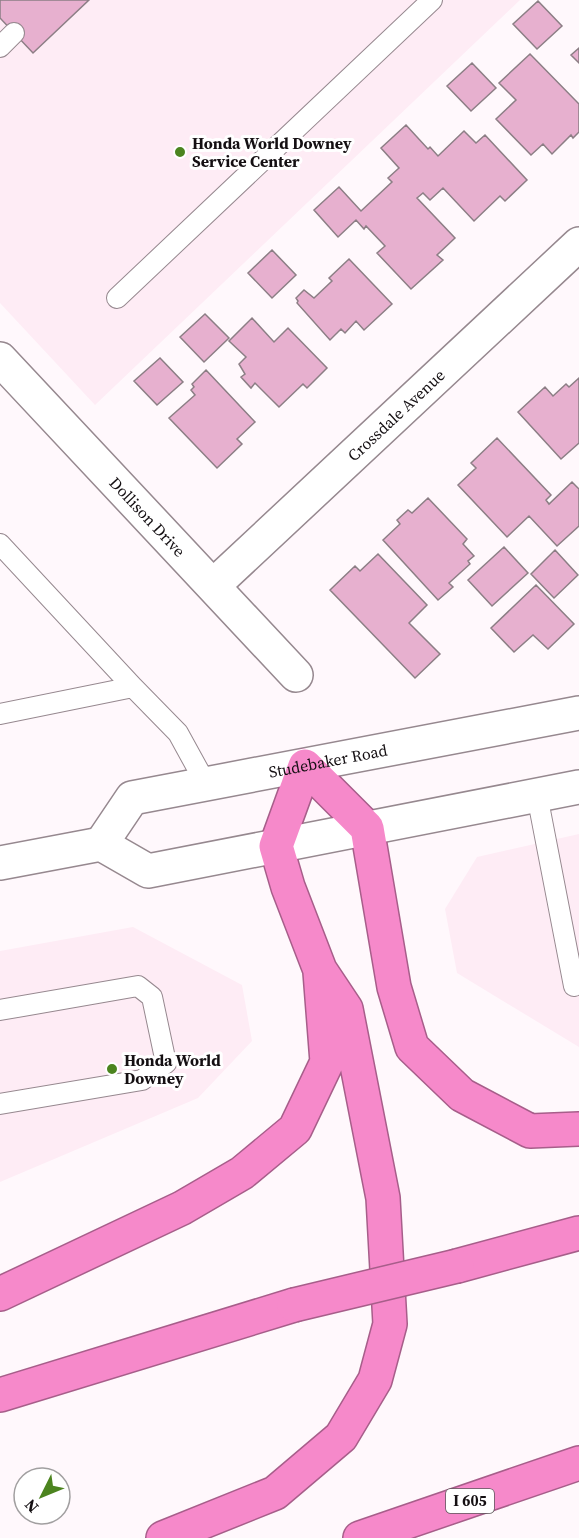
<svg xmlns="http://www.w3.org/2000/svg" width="579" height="1538" font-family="'Source Serif 4',serif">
<rect width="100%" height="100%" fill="#fff8fc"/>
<!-- built -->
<path fill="#feecf5" d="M0,0h520l-425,405 -95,-102z
M579,834v213l-122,-74 -12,-64 32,-52z
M133,927l109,58 10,56 -54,57 -198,84v-231z"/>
<!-- building -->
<path fill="#e7b0cf" stroke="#8c7e85" stroke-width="1.5" d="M0,0h89l-56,53 -33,-35z
M538,1l24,25 -25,23 -24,-25z
M579,48v15l-8,-8z
M530,54l49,50v28l-6,6 -2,-3 -19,19 -9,-10 -12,11 -35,-36 20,-19 -17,-17z
M472,63l24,25 -25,23 -24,-25z
M406,125l22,24 2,-2 8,9 26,-25 12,12 9,-8 42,45 -22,21 -5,-5 -26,25 -31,-33 -13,12 -7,-7 -6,5 38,40 -18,17 6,5 -32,29 -34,-36 8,-7 -19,-20 -2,3 -8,-9 -18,17 -24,-27 25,-23 22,24 31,-29 -4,-4 11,-10 -18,-20z
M272,250l24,25 -24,23 -24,-25z
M349,259l43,45 -28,26 -8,-9 -11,12 -4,-4 -11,11 -33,-37 1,-2 -2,-3 8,-8 10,8 18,-17 -3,-3z
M205,314l24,24 -25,24 -24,-25z
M252,318l22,24 14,-14 39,40 -20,20 -4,-4 -24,23 -24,-24 -4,5 -10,-11 4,-3 -6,-10 7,-7 -17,-16z
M160,358l23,24 -26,23 -23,-24z
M206,370l49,52 -18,17 5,5 -25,24 -48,-50 26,-23 -4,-5 3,-3 -2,-3z
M579,378v65l-18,16 -43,-47 27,-25 8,9 13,-12 3,3z
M497,438l54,57 -5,5 3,4 23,-22 7,7v37l-22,20 -28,-30 -22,21 -49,-52 18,-17 -5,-5z
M428,498l39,41 -4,5 11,12 -6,5 2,3 -21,19 4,4 -15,13 -55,-60 17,-16 -3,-4 11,-10 4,3z
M504,547l24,26 -36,33 -24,-26z
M555,550l23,25 -24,23 -23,-24z
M378,554l49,51 -18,18 31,31 -25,24 -85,-88 25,-24 5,5z
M536,585l38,39 -26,25 -15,-14 -19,17 -23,-24z"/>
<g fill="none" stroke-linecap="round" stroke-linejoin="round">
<defs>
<path id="service" d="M0,47l14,-14
M117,298l315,-298
M0,544l133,143 -133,27
M133,687l45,46 28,51
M537,795l37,191
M0,1010l138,-24 14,11 14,66 -24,17 -142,24"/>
<g id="minor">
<path id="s1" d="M0,359l296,316"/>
<path id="s2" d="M214,585l365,-341"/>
</g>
<g id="secondary">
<path id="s3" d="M101,844l31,-46 447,-85"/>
<path d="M0,863l101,-19 47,27 431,-84"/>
</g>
<path id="motorway" d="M457,1266l122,-33
M0,1294l182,-86 60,-35 53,-44 32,-67 -7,-90
M0,1395l294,-90
M163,1538l112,-45 66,-56 34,-57 15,-56 -7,-126 -37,-189 -26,-39 -32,-83 -12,-41 29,-80 62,62 27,159 18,60 50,48 68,36 49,-2
M360,1538l219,-75"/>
</defs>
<!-- service casing -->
<use href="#service" stroke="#96888f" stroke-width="22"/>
<!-- minor casing -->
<use href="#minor" stroke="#96888f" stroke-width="36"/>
<!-- secondary casing -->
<use href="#secondary" stroke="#96888f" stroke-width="36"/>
<!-- motorway casing -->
<use href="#motorway" stroke="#a75e8a" stroke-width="36"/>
<!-- service -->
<use href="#service" stroke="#fff" stroke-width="20"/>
<!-- minor -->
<use href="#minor" stroke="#fff" stroke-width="33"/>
<!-- secondary -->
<use href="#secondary" stroke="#fff" stroke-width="33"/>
<!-- motorway -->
<use href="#motorway" stroke="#f689ca" stroke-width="33"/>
<defs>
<path id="motorway-bridge" d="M294,1305l163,-39"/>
</defs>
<!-- motorway-bridge casing -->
<use href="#motorway-bridge" stroke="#a75e8a" stroke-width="36" stroke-linecap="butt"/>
<!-- motorway-bridge -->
<use href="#motorway-bridge" stroke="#f689ca" stroke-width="33"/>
</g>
<!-- markers -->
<g fill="#4c841f" stroke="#fff" stroke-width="2">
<circle cx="180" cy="152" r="6"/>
<circle cx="112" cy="1069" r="6"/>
</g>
<g text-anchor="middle" stroke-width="6" stroke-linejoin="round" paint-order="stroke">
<!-- shield labels -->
<rect fill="#fff" stroke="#5a5759" stroke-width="1.5" x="446" y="1489" width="48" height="24" rx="4.5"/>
<g font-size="15" font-weight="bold" fill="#140f12">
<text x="470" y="1506">I 605</text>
</g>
<!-- poi labels -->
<g font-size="16" font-weight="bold" fill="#140f12" stroke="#fff" text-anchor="start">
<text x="192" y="149">Honda World Downey<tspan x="192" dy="18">Service Center</tspan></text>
<text x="124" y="1066">Honda World<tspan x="124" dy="18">Downey</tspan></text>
</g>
<!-- street labels -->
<g font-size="16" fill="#140f12" stroke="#fff">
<text dy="6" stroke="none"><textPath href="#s2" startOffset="249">Crossdale Avenue</textPath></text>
<text dy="6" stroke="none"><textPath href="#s1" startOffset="216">Dollison Drive</textPath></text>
<text dy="6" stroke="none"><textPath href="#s3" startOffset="255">Studebaker Road</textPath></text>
</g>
</g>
<!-- north arrow -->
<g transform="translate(42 1496) rotate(227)"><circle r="28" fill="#ffffff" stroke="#a19fa0" stroke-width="1.5"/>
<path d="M0-4.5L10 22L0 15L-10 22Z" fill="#4c841f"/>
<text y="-9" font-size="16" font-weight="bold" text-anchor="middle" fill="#140f12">N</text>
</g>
</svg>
